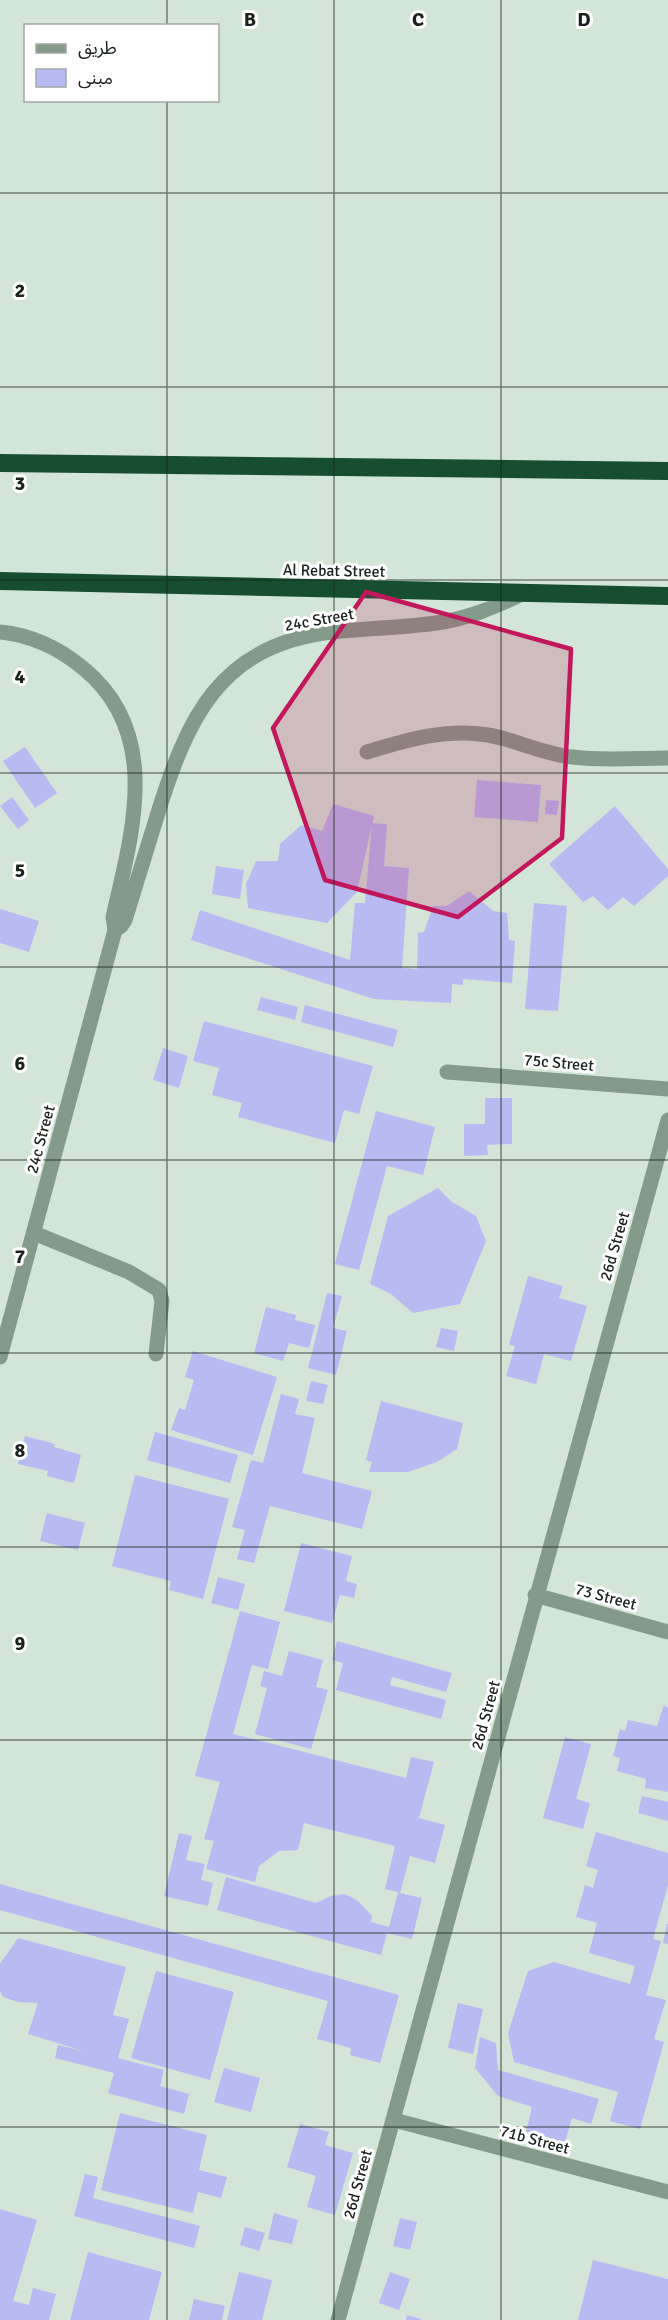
<svg xmlns="http://www.w3.org/2000/svg" width="668" height="2320" font-family="Signika,'Noto Sans Arabic',sans-serif">
<rect width="100%" height="100%" fill="#d3e5d8"/>
<!-- building -->
<path fill="#b8baf2" d="M25,747l32,46 -22,15 -32,-47z
M477,780l64,5 -3,37 -64,-5z
M12,797l17,23 -11,9 -18,-23z
M546,800l13,1 -2,14 -12,-1z
M333,804l41,12 -17,76 -30,31 -79,-15 -2,-24 10,-23h22l2,-17 21,-19 21,6z
M615,806l53,63v7l-34,30 -11,-9 -15,13 -15,-14 -10,6 -34,-38z
M372,823l15,1 -3,42 25,2 -7,100 15,1 1,-36 6,-1 9,-26h14l22,-15 24,20 14,2 2,27 6,1 -3,42 -49,-4v6l-11,-1 -1,19 -77,-4 -183,-59 9,-30 150,50 5,-57h10z
M216,866l28,4 -4,29 -28,-5z
M534,903l33,3 -9,105 -33,-2z
M0,909l39,12 -10,31 -29,-9z
M261,997l37,10 -3,13 -38,-10z
M305,1005l93,25 -5,17 -92,-25z
M204,1021l169,45 -14,48 -15,-4 -9,33 -97,-26 4,-14 -30,-8 7,-27 -26,-7z
M163,1048l25,8 -9,32 -26,-8z
M485,1098h27v46l-25,1 1,10 -24,1v-32h21z
M376,1111l59,16 -12,48 -36,-9 -28,104 -24,-6z
M438,1188l14,14 24,14 10,25 -26,63 -47,9 -22,-19 -21,-10 18,-68z
M528,1276l35,10 -4,12 28,8 -16,55 -27,-7 -8,30 -30,-8 9,-30 -6,-1z
M327,1293l15,3 -9,32 14,3 -11,44 -28,-7z
M266,1307l30,8 -1,5 20,5 -6,23 -20,-5 -6,18 -29,-8z
M441,1328l17,3 -4,20 -18,-4z
M193,1351l84,26 -24,78 -82,-25 8,-22 6,2 9,-30 -9,-3z
M311,1381l17,4 -5,19 -17,-3z
M281,1394l18,5 -4,15 20,4 -13,55 70,18 -10,38 -92,-23 -16,57 -17,-4 8,-29 -13,-3 19,-67 12,3z
M381,1401l82,22 -6,26 -20,13 -29,10h-39l3,-10 -6,-2z
M155,1432l83,23 -8,28 -83,-23z
M25,1436l30,8 -1,3 27,8 -7,28 -27,-7 1,-5 -30,-7z
M135,1475l94,24 -26,100 -34,-9 2,-9 -59,-15z
M47,1513l38,10 -7,27 -38,-9z
M301,1543l51,13 -6,25 11,3 -3,14 -14,-3 -8,28 -48,-12z
M218,1577l27,7 -7,26 -27,-7z
M240,1611l40,11 -12,47 -16,-4 -19,69 173,44 5,-21 23,5 -15,56 26,7 -10,38 -25,-7 -10,37 22,5 -10,41 -25,-6 -6,22 -164,-45 9,-33 90,26 15,-7 14,-2 13,7 14,15 -1,6 18,5 9,-35 -13,-3 10,-43 -91,-23 -6,27 -19,1 -20,15 -4,16 -49,-13 8,-28 -10,-2 16,-57 -25,-6z
M337,1641l115,32 -6,19 -54,-15 -2,8 56,15 -5,19 -105,-29 7,-27 -11,-3z
M289,1651l34,9 -7,27 12,3 -17,59 -56,-15 12,-46 -7,-2 4,-15 18,5z
M664,1705l4,3v84l-23,-4 1,-9 -29,-8 3,-13 -7,-2 7,-27 5,2 3,-11 29,6z
M565,1737l26,7 -15,55 14,4 -7,26 -40,-11z
M642,1796l26,6v19l-30,-8z
M596,1832l72,21v32l-15,54 8,2 -15,54 20,5 -12,39 10,3 -24,87 -30,-8 8,-29 -104,-30 -6,-29 20,-62 26,-9 76,22 5,-18 -46,-13 8,-30 -21,-6 9,-32 8,3 5,-18 -12,-4z
M179,1833l13,3 -6,24 19,4 -4,16 12,3 -5,23 -44,-10z
M0,1884l399,111 -19,68 -30,-8 1,-7 -34,-9 11,-38 -328,-91z
M667,1924h1v20l-5,-1z
M18,1938l108,29 -13,48 16,4 -11,39 46,12 -4,16 29,8 -5,20 -76,-21 6,-20 -59,-15 3,-13 26,6 -56,-17 10,-31 -20,-1 -15,-5 -3,-6v-27z
M156,1971l78,21 -24,88 -79,-22z
M458,2003l25,6 -10,45 -25,-6z
M480,2037l16,6 2,27 101,29 -8,25 -19,-6 -7,24 -39,-10 6,-25 -34,-11 -23,-28z
M224,2068l36,10 -9,34 -37,-10z
M120,2113l87,22 -8,35 28,7 -6,21 -23,-6 -5,21 -92,-23z
M300,2124l29,8 -4,13 28,8 -18,62 -28,-8 9,-31 -29,-9z
M85,2174l13,3 -5,21 107,28 -6,22 -120,-32z
M0,2209l37,11 -24,81 16,4 4,-17 23,6 -7,26h-49z
M274,2213l24,7 -6,24 -24,-5z
M400,2218l17,4 -7,28 -17,-4z
M245,2227l20,6 -6,18 -19,-6z
M88,2252l74,20 -13,48h-79z
M593,2260l75,19v41h-90z
M239,2272l33,8 -10,40h-35z
M390,2272l20,7 -11,31 -20,-7z
M194,2299l31,7 -3,14h-33z
M407,2315l14,4v1h-15z"/>
<g fill="none" stroke-linecap="round" stroke-linejoin="round">
<!-- minor -->
<path stroke="#849b8b" stroke-width="15" d="M0,632c31,3 60,17 83,36 80,65 49,165 30,249l2,13 -115,427
M367,752c40,-12 79,-24 121,-17 29,5 55,19 84,22 31,4 65,1 96,1
M115,930l6,-4 4,-6c11,-35 21,-69 32,-104 30,-97 62,-171 175,-184 35,-4 70,-4 104,-9 31,-4 59,-16 86,-29
M447,1072l221,17
M34,1233l95,39 30,18 3,11 -6,53
M535,1595l133,37
M394,2120l274,72
M338,2320c111,-400 218,-800 330,-1200"/>
<!-- highway -->
<path stroke="#164e2f" stroke-width="18" d="M0,463l668,8
M0,581l668,15"/>
</g>
<!-- marked area -->
<path fill="#c2185b" fill-opacity="0.2" stroke="#c2185b" stroke-width="4.5" stroke-linejoin="round" d="M366,592l205,57 -9,189 -104,79 -133,-37 -52,-152z"/>
<!-- grid -->
<path fill="none" stroke="#1b221d" stroke-width="1.5" stroke-opacity="0.55" d="M167,0v26M334,0v2320M501,0v2320M167,100v2220M0,193h668M0,387h668M0,580h668M0,773h668M0,967h668M0,1160h668M0,1353h668M0,1547h668M0,1740h668M0,1933h668M0,2127h668"/>
<g text-anchor="middle" stroke-width="6" stroke-linejoin="round" paint-order="stroke">
<!-- street labels -->
<g font-size="16" fill="#1b221d" stroke="#fff">
<text transform="translate(334 570) rotate(1)" y="6">Al Rebat Street</text>
<text transform="translate(319 619) rotate(-10)" y="6">24c Street</text>
<text transform="translate(559 1062) rotate(5)" y="6">75c Street</text>
<text transform="translate(40 1139) rotate(-75)" y="6">24c Street</text>
<text transform="translate(614 1246) rotate(-74)" y="6">26d Street</text>
<text transform="translate(606 1596) rotate(15)" y="6">73 Street</text>
<text transform="translate(485 1715) rotate(-75)" y="6">26d Street</text>
<text transform="translate(535 2139) rotate(15)" y="6">71b Street</text>
<text transform="translate(357 2184) rotate(-75)" y="6">26d Street</text>
</g>
</g>
<g font-size="20" text-anchor="middle" font-weight="bold" fill="#1b221d" stroke="#fff" stroke-width="6" stroke-linejoin="round" paint-order="stroke">
<text x="250" y="26">B</text>
<text x="418" y="26">C</text>
<text x="584" y="26">D</text>
<text x="20" y="297">2</text>
<text x="20" y="490">3</text>
<text x="20" y="683">4</text>
<text x="20" y="877">5</text>
<text x="20" y="1070">6</text>
<text x="20" y="1263">7</text>
<text x="20" y="1457">8</text>
<text x="20" y="1650">9</text>
</g>
<!-- legend -->
<rect x="24" y="24" width="195" height="78" fill="#ffffff" stroke="#a4a7a5" stroke-width="1.5"/>
<rect x="36" y="44" width="30" height="9" fill="#849b8b" stroke="#a4a7a5" stroke-width="1.5"/>
<text x="78" y="54" font-size="18" fill="#1b221d">طريق</text>
<rect x="36" y="69" width="30" height="18" fill="#b8baf2" stroke="#a4a7a5" stroke-width="1.5"/>
<text x="78" y="84" font-size="18" fill="#1b221d">مبنى</text>
</svg>
